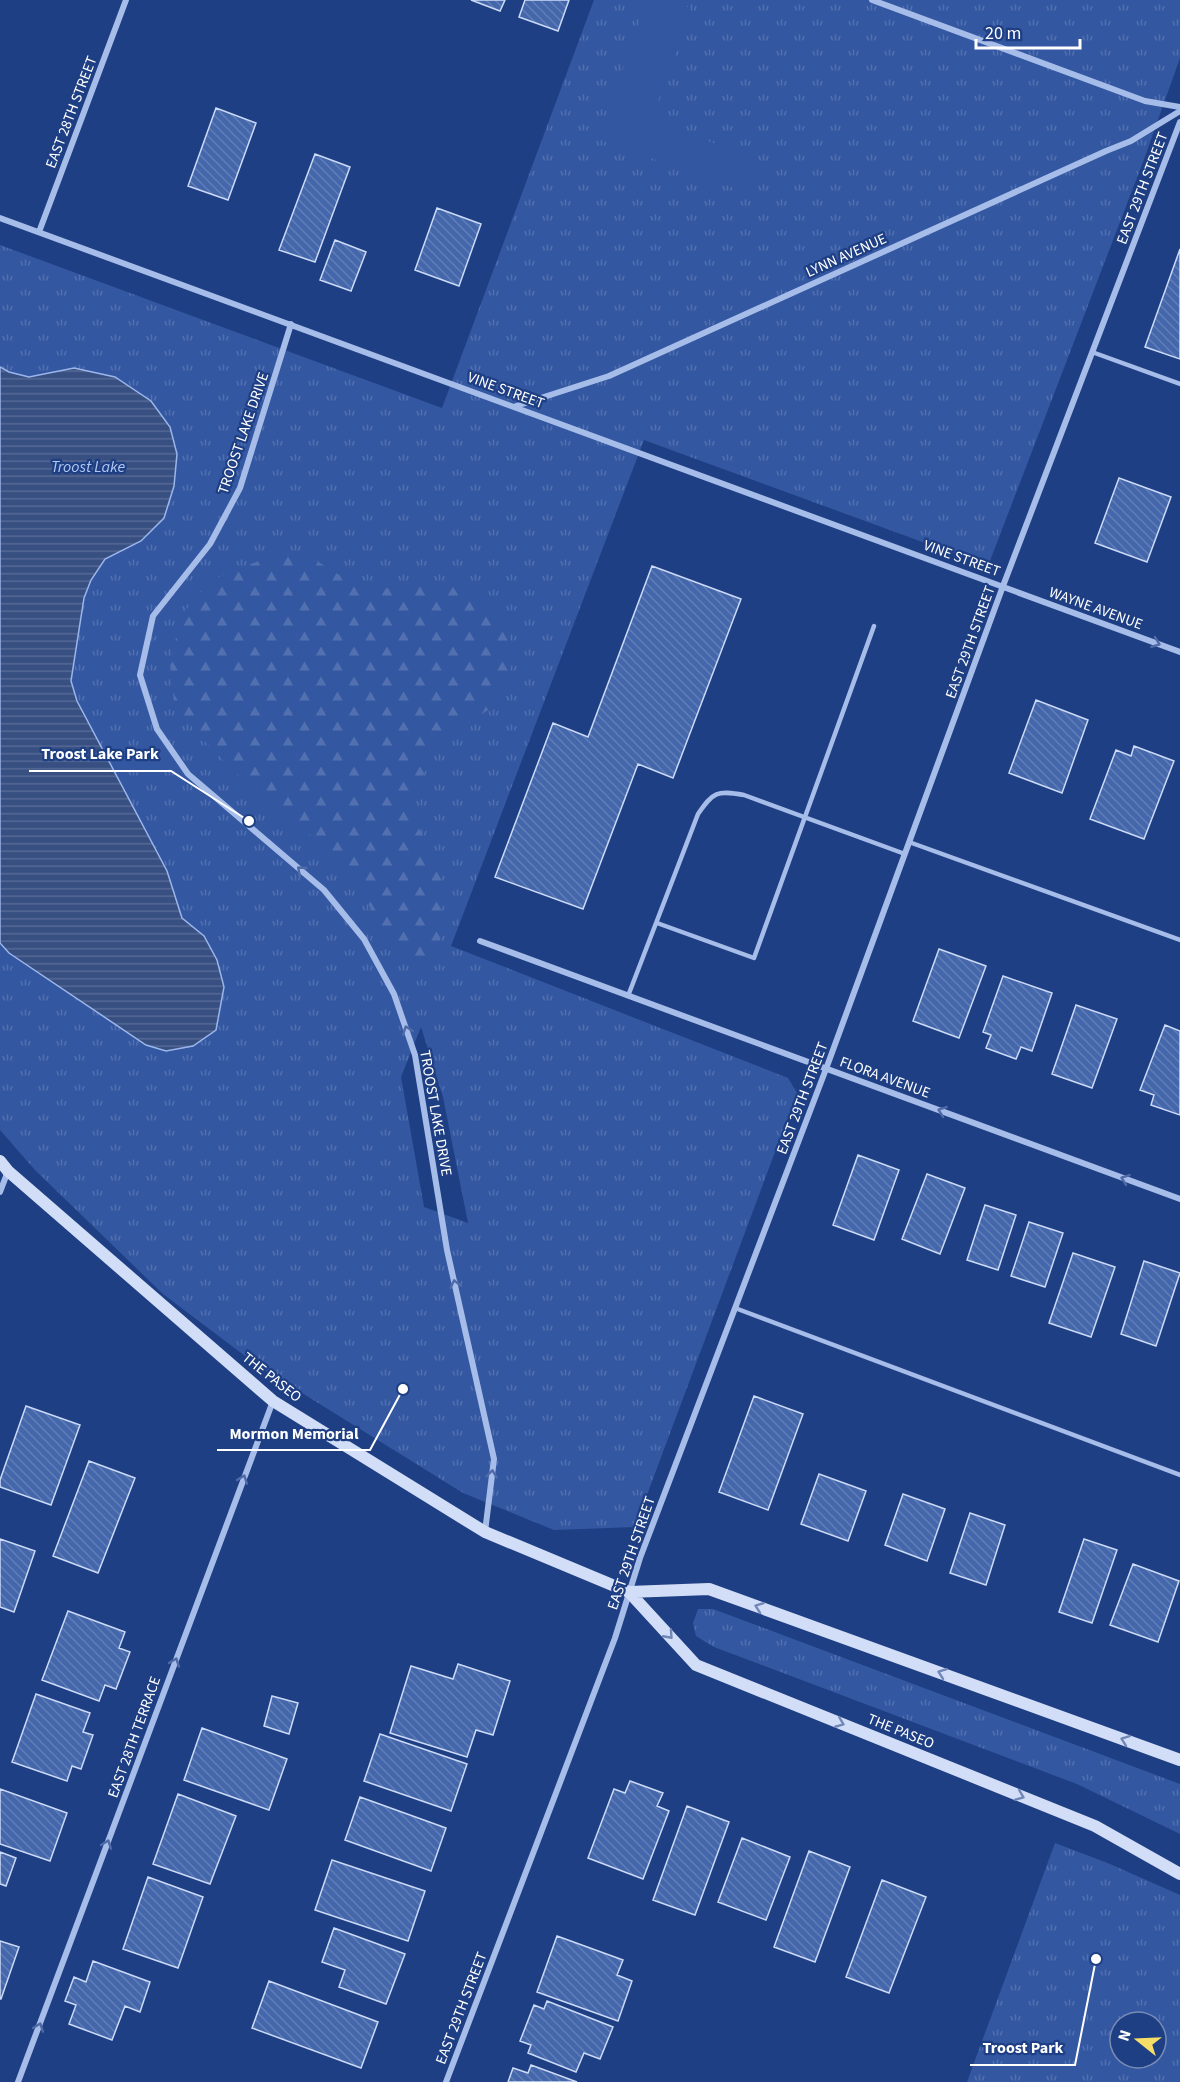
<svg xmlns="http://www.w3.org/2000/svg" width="1180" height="2082" font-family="'Source Sans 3',sans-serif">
<defs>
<pattern id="grass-tufts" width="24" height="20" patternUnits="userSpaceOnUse" patternTransform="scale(1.5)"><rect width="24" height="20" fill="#3357a1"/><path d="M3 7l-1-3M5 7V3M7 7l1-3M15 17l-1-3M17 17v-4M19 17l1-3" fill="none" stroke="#5270af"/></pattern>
<pattern id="forest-firs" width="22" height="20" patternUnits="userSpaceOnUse" patternTransform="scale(1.5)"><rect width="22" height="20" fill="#3357a1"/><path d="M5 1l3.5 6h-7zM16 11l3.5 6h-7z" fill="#5270af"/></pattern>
<pattern id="water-rules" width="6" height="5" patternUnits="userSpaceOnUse" patternTransform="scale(1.5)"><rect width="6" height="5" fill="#384f82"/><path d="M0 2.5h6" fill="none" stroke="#566995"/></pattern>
<pattern id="building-back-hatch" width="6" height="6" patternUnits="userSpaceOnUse" patternTransform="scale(1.5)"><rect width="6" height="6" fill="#46a"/><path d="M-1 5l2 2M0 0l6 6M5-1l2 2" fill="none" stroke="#607db7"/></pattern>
</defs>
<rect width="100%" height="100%" fill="#1f3f84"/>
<!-- grass -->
<path fill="url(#grass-tufts)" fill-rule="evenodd" d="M594,0h586v58l-37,104 -155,404 -344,-126 -193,506 337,132 9,15 -162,434 -81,3 -91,-37 -206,-128 -94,-71 -128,-124 -35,-40v-885l442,163zM421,1027l22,70 25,126 -44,-16 -23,-130z
M698,1609h15l467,175v50l-103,-50 -363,-137 -18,-11 -3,-13z
M1055,1843l55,21 70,31v187h-213zM1120,2022h36v36h-36z"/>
<!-- forest -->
<path fill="url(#forest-firs)" d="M304,553l61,38 69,-9 35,10 35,27 11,40 -27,51 -51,34 -24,55 5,28 23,40 1,67 -18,36 -27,-19 -32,-52 -53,-63 -38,-27 -39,-37 -40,-41 -21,-29 -4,-38 11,-48 30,-36 50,-20z"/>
<!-- garden -->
<path fill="#3357a1" d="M647,0h20l24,8 -40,113 107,38 -12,33 -148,-53z"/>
<!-- water -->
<path fill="url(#water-rules)" stroke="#9bb6eb" stroke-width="1.5" d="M0,367l9,5 20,5 45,-9 41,9 36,24 19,26 7,27 -3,32 -10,32 -23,23 -36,18 -14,21 -7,18 -13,83 6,20 90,170 15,47 22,18 13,24 7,27 -8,43 -23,16 -27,5 -20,-6 -137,-92 -9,-10z"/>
<!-- building -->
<path fill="url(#building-back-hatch)" stroke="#cbdaf7" stroke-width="1.5" d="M471,0h34l-5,11z
M525,0h44l-11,31 -39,-14z
M216,108l40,15 -28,77 -40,-14z
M315,154l35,13 -35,95 -36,-12z
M437,208l44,16 -22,62 -44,-16z
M335,240l31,12 -15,39 -31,-11z
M1180,249v110l-35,-12z
M1119,478l52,19 -24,65 -52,-19z
M652,566l89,33 -68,179 -35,-14 -55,145 -88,-32 58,-154 35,14z
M1036,700l52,20 -26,73 -53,-20z
M1134,746l40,15 -30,78 -54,-20 26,-69 15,6z
M939,949l47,17 -27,72 -46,-17z
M1003,976l49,17 -20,58 -11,-4 -5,12 -30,-11 5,-13 -8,-3z
M1076,1005l41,14 -25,69 -40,-14z
M1165,1025l15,6v84l-29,-10 3,-10 -14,-5z
M858,1155l41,15 -25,70 -41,-15z
M927,1174l38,14 -25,66 -38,-15z
M985,1205l31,10 -18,55 -31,-10z
M1029,1222l34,11 -18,54 -34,-11z
M1073,1253l42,14 -24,70 -42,-14z
M1144,1261l36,12 -24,73 -35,-12z
M754,1396l49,18 -35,96 -49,-18z
M26,1406l54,19 -29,80 -51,-18v-7z
M89,1461l46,17 -37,95 -45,-17z
M819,1474l47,17 -18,50 -47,-17z
M903,1494l42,15 -18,52 -42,-16z
M970,1513l35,12 -19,60 -36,-12z
M0,1539l35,12 -21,61 -14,-5z
M1084,1539l33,11 -25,73 -33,-11z
M1133,1564l46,17 -21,61 -48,-17z
M68,1611l57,21 -6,16 11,4 -14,37 -11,-4 -6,16 -57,-21z
M458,1664l52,17 -17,54 -17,-5 -9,27 -77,-24 21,-67 42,13z
M36,1694l54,19 -7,19 10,3 -12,34 -9,-3 -5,15 -55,-19z
M272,1696l26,7 -9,31 -25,-8z
M202,1728l85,31 -18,51 -85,-30z
M380,1734l87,30 -16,47 -87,-30z
M630,1781l33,12 -6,13 12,5 -26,68 -55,-21 26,-69 11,4z
M0,1789l67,24 -17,48 -50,-17z
M178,1794l58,22 -26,68 -57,-20z
M360,1797l86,31 -15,43 -86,-31z
M687,1806l42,16 -34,93 -42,-15z
M742,1838l48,19 -24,63 -48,-18z
M809,1851l41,16 -35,95 -41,-15z
M0,1852l16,6 -10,28 -6,-2z
M332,1860l93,31 -17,50 -93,-31z
M148,1877l55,20 -25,71 -55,-19z
M882,1880l44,17 -37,96 -43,-16z
M334,1928l71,26 -19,50 -47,-17 6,-17 -23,-8z
M557,1936l66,24 -6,15 15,6 -14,40 -81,-29z
M0,1941l19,6 -18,52h-1z
M93,1961l57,21 -10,30 -15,-6 -13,34 -43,-16 7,-19 -11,-4 9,-24 12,5z
M269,1981l109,41 -17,46 -109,-40z
M547,2001l66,26 -13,32 -16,-6 -8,19 -48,-19 3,-8 -11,-4 14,-36 10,4z
M531,2065l46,17h-69l5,-14 15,5z"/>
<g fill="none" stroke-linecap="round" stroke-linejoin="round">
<!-- lane -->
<path stroke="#a7bde9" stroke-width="4.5" d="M1092,352l88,32
M909,842l271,98
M657,923l97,35 120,-332
M628,996l70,-182c15,-22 19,-24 46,-19l161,59
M735,1308l445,167"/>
<!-- street -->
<path stroke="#a7bde9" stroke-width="6" d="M872,0l273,101 35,6
M0,218l1180,434
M39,232l87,-232
M291,324l-51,164 -30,56 -57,72 -13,59 17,54 31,45 136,116 40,49 30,55 21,61 32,195 47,209 -9,73
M516,406l93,-30 497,-225 25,-10 49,-30
M480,941l700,258
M0,1192l8,-21
M18,2082l255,-681
M446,2082l169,-444 25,-80 186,-489 177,-483 177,-464"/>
<!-- secondary -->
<path stroke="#d2def7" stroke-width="12" d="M0,1161l8,10 265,230 212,131 144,60 67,73 399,161 85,48
M629,1592l80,-3 471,171"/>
</g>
<!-- one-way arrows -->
<defs><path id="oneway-chevron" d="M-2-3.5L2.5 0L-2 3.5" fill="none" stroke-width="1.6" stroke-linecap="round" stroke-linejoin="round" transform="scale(1.5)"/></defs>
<g stroke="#4f6ba7">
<use href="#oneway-chevron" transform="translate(1156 643) rotate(20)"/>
<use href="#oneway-chevron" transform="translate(301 870) rotate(-139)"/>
<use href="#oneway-chevron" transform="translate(407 1030) rotate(-109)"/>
<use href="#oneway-chevron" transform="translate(942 1111) rotate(-160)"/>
<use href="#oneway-chevron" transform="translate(1125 1179) rotate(-160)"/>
<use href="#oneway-chevron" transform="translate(455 1284) rotate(-103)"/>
<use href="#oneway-chevron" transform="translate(492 1474) rotate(-83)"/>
<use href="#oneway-chevron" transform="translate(243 1479) rotate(-70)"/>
<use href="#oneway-chevron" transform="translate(175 1662) rotate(-70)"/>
<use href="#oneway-chevron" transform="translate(107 1844) rotate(-70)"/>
<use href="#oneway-chevron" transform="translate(39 2027) rotate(-70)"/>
</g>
<g stroke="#7087b8">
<use href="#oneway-chevron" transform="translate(759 1607) rotate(-160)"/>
<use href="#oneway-chevron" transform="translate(669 1635) rotate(48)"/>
<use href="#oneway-chevron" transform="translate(942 1673) rotate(-160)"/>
<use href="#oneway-chevron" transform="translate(840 1723) rotate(22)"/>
<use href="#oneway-chevron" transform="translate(1125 1740) rotate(-160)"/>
<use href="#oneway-chevron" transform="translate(1020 1796) rotate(22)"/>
</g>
<g text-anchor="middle" stroke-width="4.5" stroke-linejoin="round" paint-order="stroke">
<!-- street labels -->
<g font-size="15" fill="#fff" stroke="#1f3f84">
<text transform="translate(71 112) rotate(-69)" y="5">EAST 28TH STREET</text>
<text transform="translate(1142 188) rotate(-69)" y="5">EAST 29TH STREET</text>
<text transform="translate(846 255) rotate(-24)" y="5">LYNN AVENUE</text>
<text transform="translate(506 390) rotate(20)" y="5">VINE STREET</text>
<text transform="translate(243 433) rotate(-71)" y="5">TROOST LAKE DRIVE</text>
<text transform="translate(962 558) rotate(20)" y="5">VINE STREET</text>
<text transform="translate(1096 608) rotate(20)" y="5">WAYNE AVENUE</text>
<text transform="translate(970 642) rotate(-70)" y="5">EAST 29TH STREET</text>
<text transform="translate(885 1077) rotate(20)" y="5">FLORA AVENUE</text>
<text transform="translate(802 1098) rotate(-69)" y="5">EAST 29TH STREET</text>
<text transform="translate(436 1113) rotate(80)" y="5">TROOST LAKE DRIVE</text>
<text transform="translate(272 1377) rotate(38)" y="5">THE PASEO</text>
<text transform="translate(631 1553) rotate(-71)" y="5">EAST 29TH STREET</text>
<text transform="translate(901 1731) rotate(22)" y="5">THE PASEO</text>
<text transform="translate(134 1737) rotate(-70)" y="5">EAST 28TH TERRACE</text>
<text transform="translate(461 2008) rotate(-69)" y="5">EAST 29TH STREET</text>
</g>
<!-- water labels -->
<g font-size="16" font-style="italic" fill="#b2c8f1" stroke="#1f3f84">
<text x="88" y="472">Troost Lake</text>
</g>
</g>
<!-- callouts -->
<path fill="none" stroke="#fff" stroke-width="2" d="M249 821L171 771H29M403 1389L370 1450H217M1096 1959L1075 2065H970"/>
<g fill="#fff" stroke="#1f3f84" stroke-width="2">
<circle cx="249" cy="821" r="6"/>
<circle cx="403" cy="1389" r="6"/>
<circle cx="1096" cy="1959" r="6"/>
</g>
<g font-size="16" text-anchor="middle" font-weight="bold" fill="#fff" stroke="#1f3f84" stroke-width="4.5" stroke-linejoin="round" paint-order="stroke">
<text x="100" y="759">Troost Lake Park</text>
<text x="294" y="1439">Mormon Memorial</text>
<text x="1023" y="2053">Troost Park</text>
</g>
<!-- north arrow -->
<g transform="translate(1138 2040) rotate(288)"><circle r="28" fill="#1f3f84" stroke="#798cb5" stroke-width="1.5"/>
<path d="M0-4.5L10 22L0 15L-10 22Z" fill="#f7de67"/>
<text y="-9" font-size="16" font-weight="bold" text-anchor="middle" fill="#ffffff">N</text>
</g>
<!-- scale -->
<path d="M976 39v9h104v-9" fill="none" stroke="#ffffff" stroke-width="3"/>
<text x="985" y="39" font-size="18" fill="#ffffff" stroke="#1f3f84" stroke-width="4.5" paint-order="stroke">20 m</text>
</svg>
